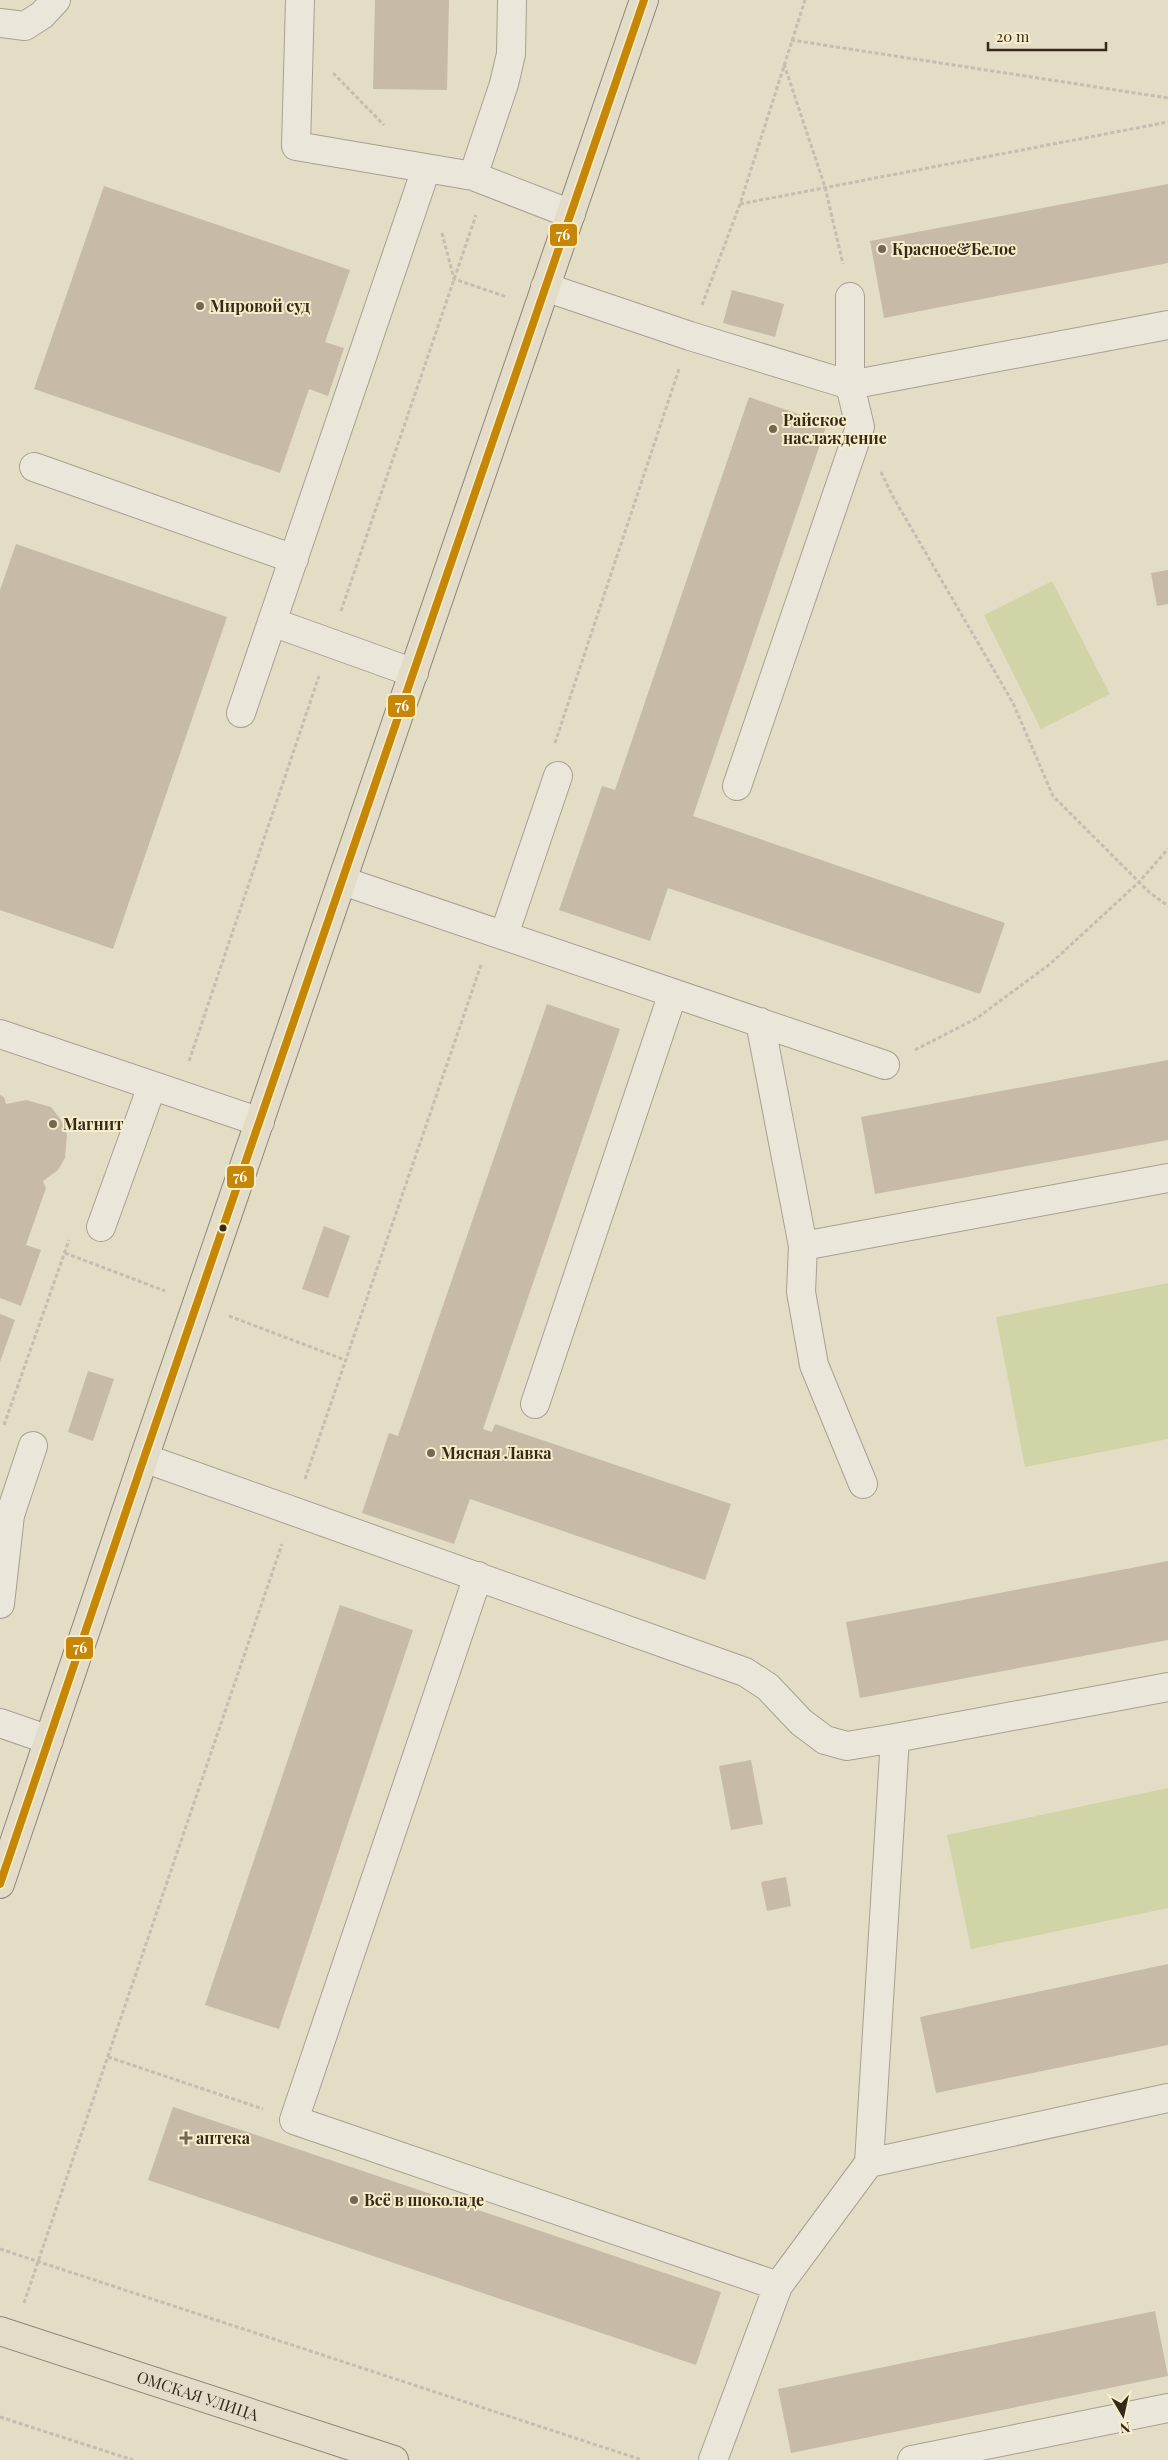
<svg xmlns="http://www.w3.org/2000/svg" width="1168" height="2460" font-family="'Playfair Display',serif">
<rect width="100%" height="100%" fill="#e3ddc6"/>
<!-- green -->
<path fill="#d1d4a7" d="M1052,581l58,113 -69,35 -57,-114z
M1168,1283v156l-143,28 -29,-150z
M1168,1788v120l-197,41 -24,-114z"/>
<!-- building -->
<path fill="#c7bba7" d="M375,0h74l-2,90 -74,-1z
M1168,184v79l-284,55 -14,-77z
M104,186l246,84 -25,72 19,6 -16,48 -19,-7 -29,84 -246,-84z
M732,290l52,14 -9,33 -52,-14z
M749,397l78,27 -134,392 312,107 -25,71 -312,-106 -18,53 -91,-31 43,-124 13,4z
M16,544l211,73 -114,332 -113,-39v-320z
M1168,570v34l-11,2 -6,-33z
M547,1004l73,25 -137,400 9,3 3,-8 236,80 -26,76 -235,-81 -16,45 -92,-31 27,-80 9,3z
M1168,1060v80l-293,54 -14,-77z
M0,1095l4,2 2,7 20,-4 25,7 10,13 6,15 -2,23 -7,12 -15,11 3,7 -20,57 15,5 -20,56 -21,-8z
M324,1226l26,10 -22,62 -26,-9z
M0,1314l15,6 -15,42z
M88,1371l26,8 -21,62 -25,-9z
M1168,1561v79l-308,58 -14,-76z
M340,1605l73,25 -134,399 -74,-24z
M751,1760l12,64 -32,6 -12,-64z
M786,1877l5,29 -24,5 -6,-29z
M1168,1964v81l-232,48 -16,-76z
M173,2107l548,185 -25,73 -548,-185z
M1155,2311l13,65 -377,77 -13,-64z"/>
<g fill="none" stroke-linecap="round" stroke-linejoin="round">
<defs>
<path id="minor" d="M300,0l-4,146 177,30 31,-92 7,-30 1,-54
M0,23l25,3 17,-11 14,-15
M473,176l98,38
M545,287l145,49 160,49 318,-60
M34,467l260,92
M272,622l142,51
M241,713l185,-544
M737,786l123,-359 -10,-42v-88
M343,881l542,184
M504,935l54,-159
M760,1022l43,224 -2,46 13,73 49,119
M0,1034l260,88
M101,1227l51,-141
M803,1246l365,-68
M535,1404l138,-411
M144,1458l601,214 23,15 33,35 24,18 22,6 48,-8
M478,1576l-184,544 484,166
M0,1604l10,-89 23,-69
M0,1723l49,17
M869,2163l299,-65
M713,2460l65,-174 91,-123 26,-425 273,-51
M912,2460l256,-52"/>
<g id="major">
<path d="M0,1884l144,-426 500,-1458"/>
<path id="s1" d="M0,2331l394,129"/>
</g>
</defs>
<!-- minor casing -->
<use href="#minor" stroke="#a7a091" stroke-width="30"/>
<!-- major casing -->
<use href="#major" stroke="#8d8677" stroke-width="30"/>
<!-- path -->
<path stroke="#c3beb0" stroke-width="3" stroke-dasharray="4 2.5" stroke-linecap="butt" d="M791,40l377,58
M784,64l41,123 18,77
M333,73l51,52
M740,204l428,-82
M442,233l12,46 53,18
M702,305l38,-101 65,-204
M881,472l11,23 121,208 40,93 96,96 19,14
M341,611l135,-396
M555,743l124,-374
M915,1050l62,-32 73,-54 89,-82 29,-33
M189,1061l130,-385
M65,1253l100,38
M229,1316l116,44
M4,1425l65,-185
M305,1479l176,-514
M108,2057l155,52
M0,2249l642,211
M24,2303l258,-759
M0,2417l133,43"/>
<!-- minor -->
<use href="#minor" stroke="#eae6d9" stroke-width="28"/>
<!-- major -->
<use href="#major" stroke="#e2dcc9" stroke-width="28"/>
<defs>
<path id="bus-1" d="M0,1884l144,-426 500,-1458"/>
</defs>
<!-- bus-1 casing -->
<use href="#bus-1" stroke="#f7edca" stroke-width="11"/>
<!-- bus-1 -->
<use href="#bus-1" stroke="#c68706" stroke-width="8"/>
</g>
<!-- markers -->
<g fill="#726856" stroke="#f7edca" stroke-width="2">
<circle cx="882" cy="249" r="5"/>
<circle cx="200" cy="306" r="5"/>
<circle cx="773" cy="429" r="5"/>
<circle cx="53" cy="1124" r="5"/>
<circle cx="431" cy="1453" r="5"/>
<path d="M183.5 2130.5h5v5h5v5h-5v5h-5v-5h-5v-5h5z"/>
<circle cx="354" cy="2200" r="5"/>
</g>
<circle fill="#35291a" stroke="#f7edca" stroke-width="2" cx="223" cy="1228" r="4.5"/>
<g text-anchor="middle" stroke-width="4" stroke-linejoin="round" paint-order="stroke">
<!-- poi labels -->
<g font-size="16" font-weight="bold" fill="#35291a" stroke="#f7edca" text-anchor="start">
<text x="892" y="255">Красное&amp;Белое</text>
<text x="210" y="312">Мировой суд</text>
<text x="783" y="426">Райское<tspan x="783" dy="18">наслаждение</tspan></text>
<text x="63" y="1130">Магнит</text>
<text x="441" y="1459">Мясная Лавка</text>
<text x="196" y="2144">аптека</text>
<text x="364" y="2206">Всё в шоколаде</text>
</g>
<!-- street labels -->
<g font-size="16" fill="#35291a" stroke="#f7edca">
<text dy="6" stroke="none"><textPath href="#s1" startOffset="208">ОМСКАЯ УЛИЦА</textPath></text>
</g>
</g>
<g stroke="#f7edca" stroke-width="2">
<rect x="549" y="223" width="29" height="24" rx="5" fill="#c68706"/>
<rect x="387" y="694" width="29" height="24" rx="5" fill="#c68706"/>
<rect x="226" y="1165" width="29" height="24" rx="5" fill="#c68706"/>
<rect x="65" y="1636" width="29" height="24" rx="5" fill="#c68706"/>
</g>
<g font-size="14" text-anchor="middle" font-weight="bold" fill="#fff">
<text x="563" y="240">76</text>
<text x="402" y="711">76</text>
<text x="240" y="1182">76</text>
<text x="80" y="1653">76</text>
</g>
<!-- north arrow -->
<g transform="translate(1123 2415) rotate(171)" stroke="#f7edca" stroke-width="4" paint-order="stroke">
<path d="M0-4L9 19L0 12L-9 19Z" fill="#35291a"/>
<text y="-8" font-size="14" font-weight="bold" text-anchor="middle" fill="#35291a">N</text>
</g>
<!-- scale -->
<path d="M988 42v8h118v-8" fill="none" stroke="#35291a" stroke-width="2.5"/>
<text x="996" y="42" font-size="15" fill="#35291a" stroke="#f7edca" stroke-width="4" paint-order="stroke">20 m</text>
</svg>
